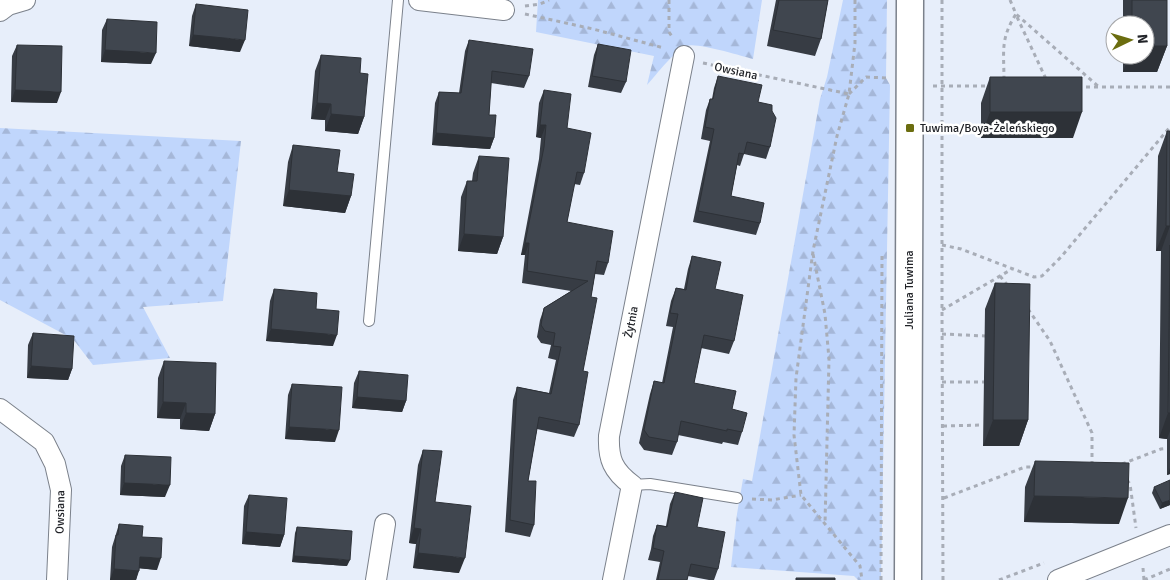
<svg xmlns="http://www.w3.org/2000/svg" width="1170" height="580" font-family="Signika,sans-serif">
<defs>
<pattern id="forest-firs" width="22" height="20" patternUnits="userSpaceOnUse" patternTransform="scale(1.25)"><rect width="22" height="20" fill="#c0d6fc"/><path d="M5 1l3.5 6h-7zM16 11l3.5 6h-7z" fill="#a5b7d8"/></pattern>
</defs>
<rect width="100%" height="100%" fill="#e7eefa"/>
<!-- forest -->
<path fill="url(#forest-firs)" d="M538,0h224l-9,59c-12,-3 -57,-17 -66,-13 -14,6 -29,27 -40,39l7,-29 -118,-24z
M843,0h44l-1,78 4,7 -9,495h-23l-4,-4 -123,-9 6,-53 6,-35 9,2 68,-382 7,-22z
M0,128l241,13 -18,160 -80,6 27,51 -77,7 -20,-26 -73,-39z"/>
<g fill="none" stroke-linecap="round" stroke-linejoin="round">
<defs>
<path id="service" d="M369,321l29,-321
M632,485l18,-1 87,14"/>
<path id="minor" d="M419,0l85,10
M0,11l8,-6 17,-5
M0,409l44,33 11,22 6,26 -4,90
M376,580l9,-56
M613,580l19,-95c-19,-14 -24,-26 -23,-49l75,-380
M1058,580l112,-45"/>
<path id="tertiary" d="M908,580l2,-580"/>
</defs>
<!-- service casing -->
<use href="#service" stroke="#7b818b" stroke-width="12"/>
<!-- minor casing -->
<use href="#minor" stroke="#7b818b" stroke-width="22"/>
<!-- tertiary casing -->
<use href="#tertiary" stroke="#7b818b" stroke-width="29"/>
<!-- path -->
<path stroke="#a8adb7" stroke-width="3" stroke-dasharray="4 4" stroke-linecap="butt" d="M669,0v32l4,6
M855,0v43l-6,51 -12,42 -24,115 -17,127 -2,57 7,60 59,71 2,14
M942,0v310l1,270
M1010,0l6,14 83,73
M525,6l15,-2 9,-4
M525,14l68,15 71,19
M1017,17l29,62
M703,63l146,31
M1004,80c0,-28 -4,-41 12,-66
M933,86h56
M1078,87h92
M849,94l17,-17 20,1
M942,245l19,4 73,28 8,-1 19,-19 109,-130
M813,254l12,60 4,45 -4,165
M1000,276l9,11
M1028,309l22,32 42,92v33
M942,310l70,-41
M942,334l43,2
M942,382h42
M943,426l40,-1
M1122,464l39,-15 9,-1
M1127,480l3,4 6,44
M944,498l81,-31h11
M752,499l20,1 29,-5
M1143,568l1,12
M881,580l1,-326
M999,580l45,-17
M1144,580l26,-11"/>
<!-- service -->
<use href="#service" stroke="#fff" stroke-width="10"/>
<!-- minor -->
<use href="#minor" stroke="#fff" stroke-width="20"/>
<!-- tertiary -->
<use href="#tertiary" stroke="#fff" stroke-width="26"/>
</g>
<!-- wall -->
<path fill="#373c44" d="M776,0h52l-7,39 -6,17 -48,-10z
M1123,0h44v46l-10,26h-34v-17h22v-30h-22z
M196,4l44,48 -51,-6 3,-30z
M107,19l44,45 -50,-2 1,-32z
M469,40l60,36 -5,12 -33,-5 -2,32 5,23 -4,11 -58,-4 3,-42 4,-11 20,1 6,-42z
M598,44l28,38 -5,11 -33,-6 6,-32z
M17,45l40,58 -46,-1 1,-46z
M321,55l39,18 4,44 -6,17 -33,-3v-11l-14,-1 4,-48z
M718,76l54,35 -2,36 -4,12 -22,-5 -4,12 -3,-1 -6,31 29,27 -4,12 -63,-13 17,-81 -9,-2 5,-29 4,-11h2l2,-11z
M990,77l83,61h-92v-35z
M544,90l23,38 17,45 -4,12 -6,-1 -7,38 41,41 -4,12 -9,-1 -4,23 -8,74 -4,54 -5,12 -37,-8 -9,52 6,44 -4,12 -25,-5 8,-132 4,-13 32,6 7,-33 -8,-2 3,-13 -10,-2 -4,-6 3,-17 4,-12 27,-17 -49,-8 3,-28h-4l18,-96 2,-21 -5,-1 3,-34z
M1167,131h3v343l-3,1v-36l-8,-1 2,-187h-5l2,-95z
M293,145l44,27 14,24 -6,17 -62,-7 5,-44z
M479,156l24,81 -6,17 -39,-3 3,-54 6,-16h5l1,-8z
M692,256l23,33 19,52 -5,13 -28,-6 -7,35 38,26 10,23 -4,13 -15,-3 -1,2 -44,-9 -1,7 -5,13 -28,-5 -5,-7 11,-49 4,-13 8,2 11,-56 -7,-1 5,-25 5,-13 8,1 4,-20z
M995,283l33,137 -9,26h-36l2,-137z
M274,289l42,20 17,37 -67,-5 4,-40z
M33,333l39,36 -4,11 -41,-2 1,-33z
M164,361l51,53 -6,17 -29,-2v-10l-23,-1 1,-40z
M359,371l47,30 -4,11 -50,-4 2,-25z
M292,384l43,58 -50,-3 3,-44z
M423,450l12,52 24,71 -46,-5 3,-24 -7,-1 9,-78z
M125,455l40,42 -45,-2 1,-29z
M1035,461l84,63 -95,-2 1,-35z
M1154,487l16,18 -10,4 -8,-16z
M675,492l22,35 21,42 -4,11h-5l-21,-4 -1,4h-31l4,-18 -12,-2 3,-11 2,-13 4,-11 9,1 4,-22z
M249,495l35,40 -4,12 -38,-3 2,-38z
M119,524l23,13 15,33 -18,-2 -3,12h-26l2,-33z
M297,527l50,39 -55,-4 3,-29z"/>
<!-- shaded-wall -->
<path fill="#2d3137" d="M193,35l52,5 -5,12 -51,-6z
M1145,46h22l-10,26h-34l6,-17h16z
M105,50l51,3 -5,11 -50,-2z
M15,90l46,2 -4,11 -46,-1z
M317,103l14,1 -6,16 -14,-1z
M990,112h92l-9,26h-92z
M331,114l33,3 -6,17 -33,-3z
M540,125h6l-5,13 -5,-1z
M436,133l58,5 -4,11 -58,-4z
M289,190l62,6 -6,17 -62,-7z
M1166,226h4l-9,25h-5z
M464,234l39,3 -6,17 -39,-3z
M525,243h4l-4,12h-4z
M271,329l66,6 -4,11 -67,-5z
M31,366l41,3 -4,11 -41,-2z
M357,397l49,4 -4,11 -50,-4z
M163,402l23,1 -6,16 -23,-1z
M186,413l29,1 -6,17 -29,-2z
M1168,413h2v18l-3,8 -8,-1z
M993,420h35l-9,26h-36z
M289,427l50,3 -4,12 -50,-3z
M1170,468v6l-3,1z
M124,483l46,2 -5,12 -45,-2z
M1034,496l94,2 -9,26 -95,-2z
M1170,500v5l-10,4 2,-6z
M414,528l7,1 -5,15 -7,-1z
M246,532l38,3 -4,12 -38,-3z
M418,553l47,5 -6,15 -46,-5z
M294,556l56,4 -3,6 -55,-4z
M140,557l21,1 -4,12 -21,-2z
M114,569l25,2 -3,9h-26z"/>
<!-- building -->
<path fill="#40464f" stroke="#2d3137" d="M779,0h49l-7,39 -48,-9z
M1132,0h35v46h-22v-21h-13z
M196,4l52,6 -3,30 -52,-5z
M107,19l50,3 -1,31 -51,-3z
M469,40l64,9 -4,27 -37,-5 -3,44h7l-2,23 -58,-5 3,-41 22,1z
M598,44l33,6 -5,32 -34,-6z
M17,45l45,1 -1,46 -46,-2z
M321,55l40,3 -1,15 8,1 -4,43 -33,-3v-10l-14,-1z
M718,76l44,9 -4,17 14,3v6l4,7 -6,29 -23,-5 -3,12 -5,-1 -8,43 33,7 -4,20 -62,-12 16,-82 -9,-2 5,-28h3z
M990,77h92v35h-92z
M544,90l27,4 -4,34 24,5 -7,40 -7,-1 -10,50 46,9 -5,32 -11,-2 -6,36 6,1 -14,73 5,1 -9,53 -40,-8 -11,64h8l-2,44 -24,-5 7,-133 34,7 10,-47 -8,-1 2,-13 -10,-2 -4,-6 3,-17 44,-27 -61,-10 2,-28h-4l19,-96 2,-22h-6z
M1167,131h3v95h-4z
M293,145l47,5 -3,22 17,2 -3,22 -62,-6z
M479,156l30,2 -6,79 -39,-3 3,-53h10z
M1170,245v168h-2z
M692,256l29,6 -6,27 28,6 -9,46 -30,-6 -10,48 42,8 -4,18 15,4 -5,19 -15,-3v2l-46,-10 -4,21 -28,-5 -5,-7 10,-49 10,2 14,-69 -8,-1 6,-25 10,2z
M995,283l35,1 -2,136h-35z
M274,289l43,4 -1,16 23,2 -2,24 -66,-6z
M33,333l41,3 -2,33 -41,-3z
M164,361l52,2 -1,51 -29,-1v-10l-23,-1z
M359,371l49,4 -2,26 -49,-4z
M292,384l50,3 -3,43 -50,-3z
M423,450l19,1 -7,51 36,4 -6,52 -47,-5 3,-24 -7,-1z
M125,455l46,2 -1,28 -46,-2z
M1035,461l94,2 -1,35 -94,-2z
M1170,480v20l-8,3 -8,-16z
M675,492l28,6 -6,29 28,5 -7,37 -27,-5 -4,16h-29l6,-29 -11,-3 4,-23 10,2z
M249,495l38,3 -3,37 -38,-3z
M119,524l24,2 -1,11 20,1 -1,20 -21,-1 -1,14 -25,-2 2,-34h2z
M297,527l55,4 -2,29 -56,-4z
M796,578h39v2h-39z"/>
<!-- markers -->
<rect fill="#6b6d0f" stroke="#fff" stroke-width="2" x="905" y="123" width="10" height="10" rx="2.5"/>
<g text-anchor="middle" stroke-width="5" stroke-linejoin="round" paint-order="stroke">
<!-- street labels -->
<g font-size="12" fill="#212328" stroke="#fff">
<text transform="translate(736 71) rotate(12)" y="4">Owsiana</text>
<text transform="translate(909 290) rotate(-90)" y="4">Juliana Tuwima</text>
<text transform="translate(631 322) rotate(-79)" y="4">Żytnia</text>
<text transform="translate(60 512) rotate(-89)" y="4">Owsiana</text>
</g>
<!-- poi labels -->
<g font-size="12" fill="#212328" stroke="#fff" text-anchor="start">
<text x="920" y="132">Tuwima/Boya-Żeleńskiego</text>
</g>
</g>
<!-- north arrow -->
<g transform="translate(1130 40) rotate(85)"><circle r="24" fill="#ffffff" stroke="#a6a7a9"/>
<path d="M0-4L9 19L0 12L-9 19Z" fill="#6b6d0f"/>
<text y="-8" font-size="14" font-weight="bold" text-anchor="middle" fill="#212328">N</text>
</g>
</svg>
